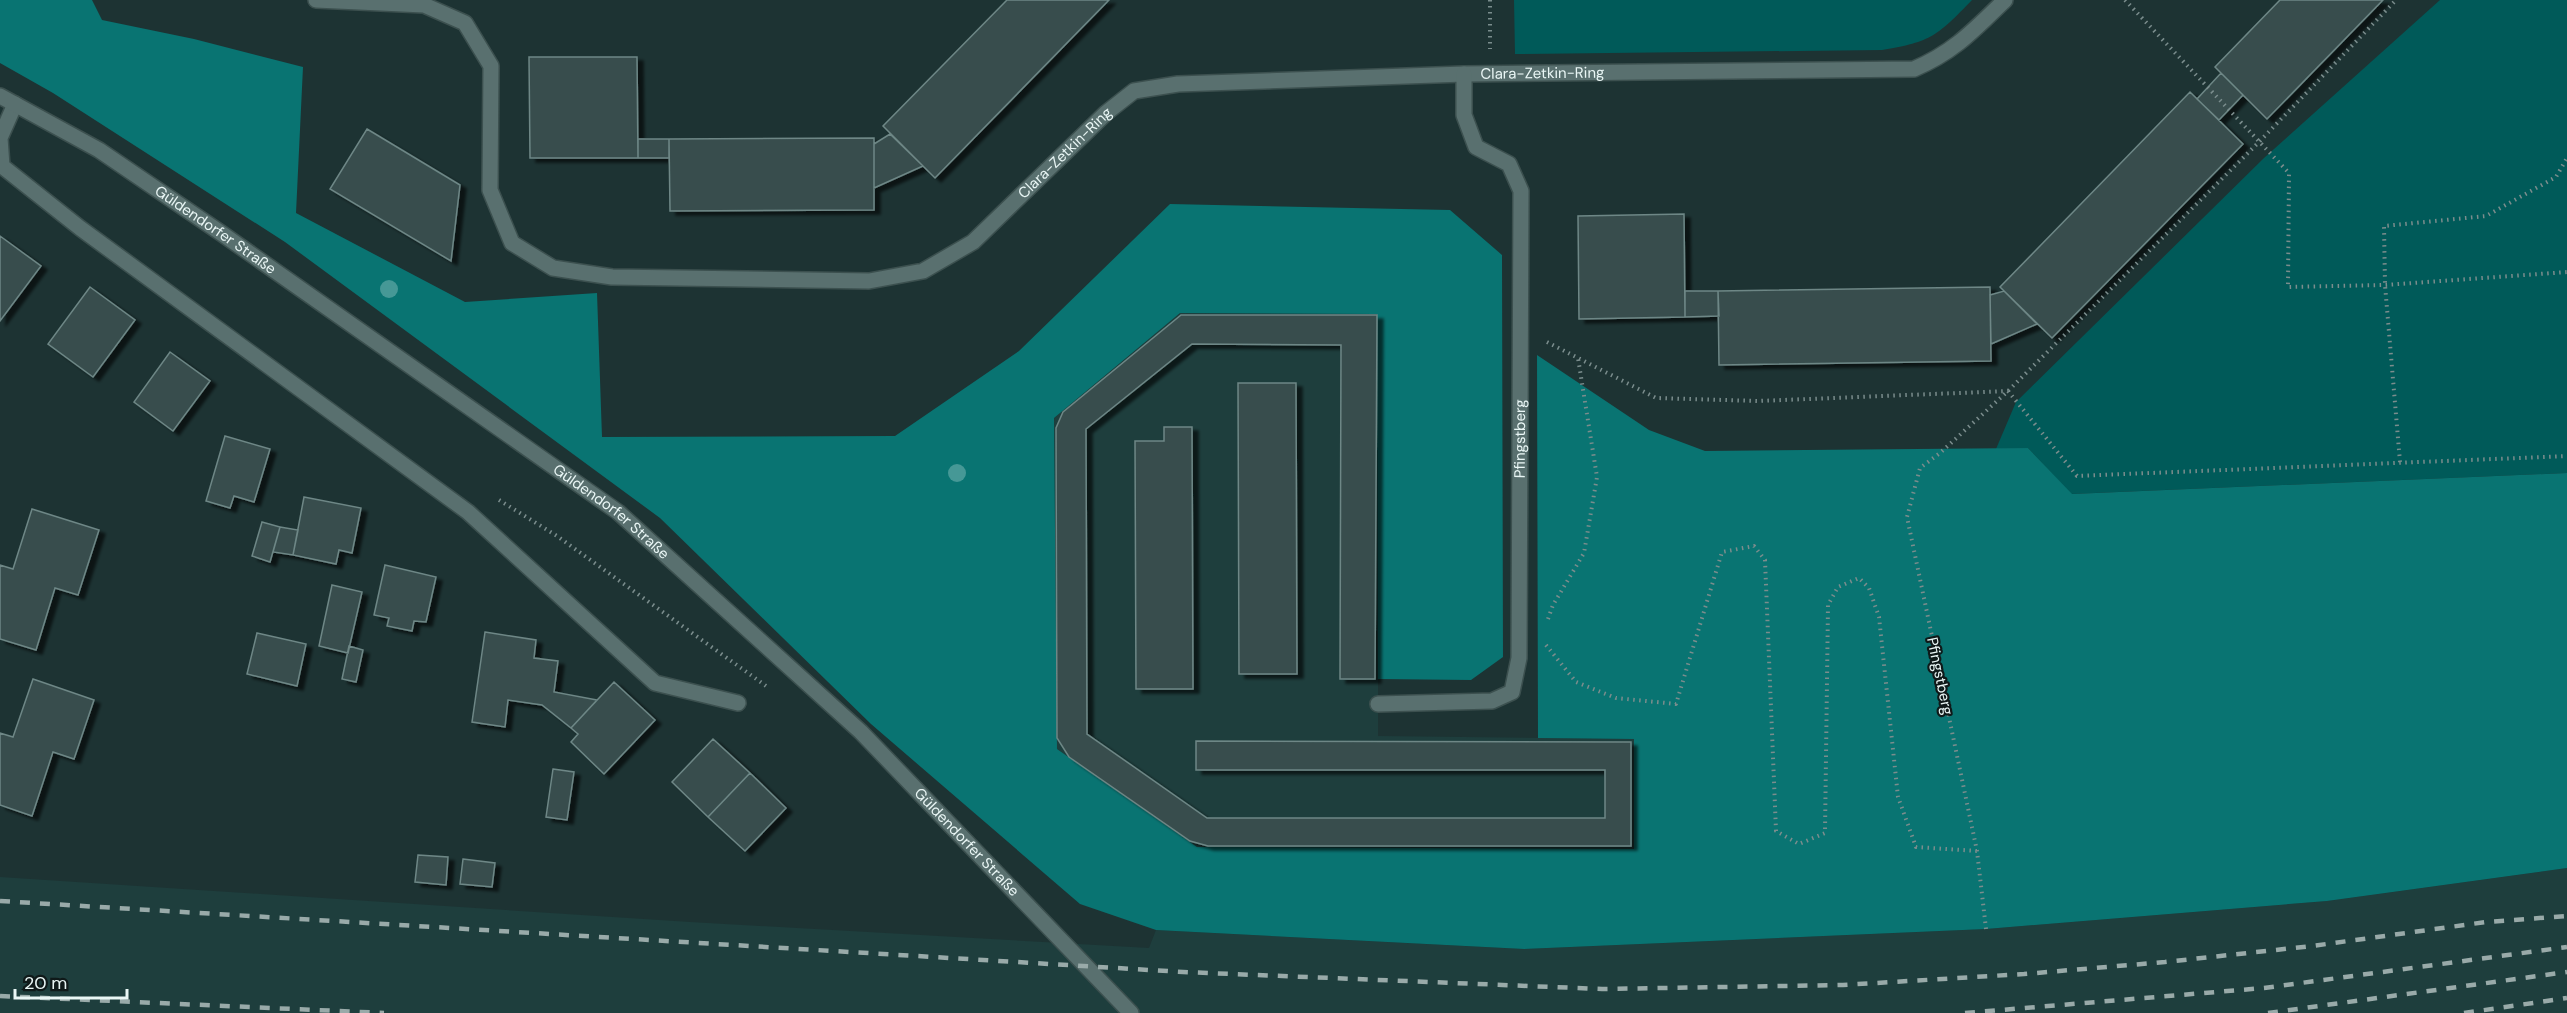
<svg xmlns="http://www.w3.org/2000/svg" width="2567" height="1013" font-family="'DM Sans',sans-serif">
<defs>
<filter id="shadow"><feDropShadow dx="6" dy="4" stdDeviation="1.5" flood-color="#0009"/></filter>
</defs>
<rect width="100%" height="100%" fill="#1d3333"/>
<!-- built -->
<path fill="#1e3e3d" d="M1180,313l198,1v422l256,3v110l-437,-2 -140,-98 -3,-331z
M2567,868v145h-2567v-136l690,45 459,26 7,-18 368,19 462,-20 341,-28z"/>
<!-- green -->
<path fill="#005a59" d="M1514,0h458c-34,35 -40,42 -90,50l-367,4z
M2440,0h127v473l-496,21 -43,-46 -32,1 20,-47 248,-244z"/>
<!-- forest -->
<path fill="#097472" d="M0,0h92l10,20 92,19 109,28 -7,146 169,89 132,-9 5,144 293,-1 124,-85 151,-147 280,6 52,45 1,402 -32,23 -93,-1 -1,-365 -197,-1 -126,105 3,331 140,98 437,2v-110l-96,-1 -1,-383 112,75 56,21 323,-3 44,46 495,-21v395l-240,33 -341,28 -462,20 -368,-19 -76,-26 -209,-180 -211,-206 -375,-276 -232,-149 -53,-30z"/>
<!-- building -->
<path fill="#384e4e" stroke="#6e8786" stroke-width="1.5" filter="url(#shadow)" d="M1007,0h102l-174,178 -52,-52z
M2280,0h103l-116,119 -52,-52z
M529,57h108l1,101h-108z
M2221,73l22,22 -24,25 -22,-21z
M2190,92l53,52 -191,194 -52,-51z
M367,129l93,56 -9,76 -121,-72z
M890,134l33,32 -49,22v-44z
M874,138v72l-204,1 -1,-72z
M638,139h31v19h-31z
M1684,214l1,103 -106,2 -1,-103z
M0,236l41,30 -41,55z
M90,287l45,33 -42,57 -45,-33z
M1990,287l1,74 -272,4 -1,-74z
M1685,291h33l1,25 -34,1z
M2004,291l33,33 -46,20 -1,-49z
M1181,315h196l-2,364h-35l1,-334 -149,-1 -106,85 1,305 120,84h398v-48h-409v-29l435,1v104h-423l-18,-5 -121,-84 -12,-19 -1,-310 7,-16z
M170,352l40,29 -37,50 -39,-29z
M1238,383h58l1,291h-58z
M1164,427h28l1,262h-57l-1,-248h29z
M225,436l45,13 -16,53 -20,-6 -4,12 -24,-7z
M304,497l57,11 -9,45 -13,-3 -3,14 -43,-9z
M32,509l67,21 -21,65 -23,-7 -19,62 -36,-11v-74l13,4z
M262,522l18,5 -10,35 -18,-6z
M280,527l18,3 -5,25 -20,-3z
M385,565l51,12 -10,45 -12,-1 -2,10 -25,-5 2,-8 -15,-3z
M332,585l30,7 -14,61 -29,-7z
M485,632l51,8 -2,18 24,3 -4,31 43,8 -26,28 -29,-23 -34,-5 -3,27 -33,-5z
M257,633l49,11 -9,42 -50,-12z
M349,646l14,4 -7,32 -14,-3z
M33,679l61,21 -20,59 -21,-7 -21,64 -32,-11v-72l13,4z
M614,682l41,38 -51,54 -33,-32 7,-8 -7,-6z
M713,739l37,34 -42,44 -36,-35z
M553,769l21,3 -7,48 -21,-3z
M750,773l36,35 -41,43 -37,-34z
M418,855l30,2 -2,28 -31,-3z
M463,859l32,4 -3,24 -32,-3z"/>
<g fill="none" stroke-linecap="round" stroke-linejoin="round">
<defs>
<path id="service" d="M15,104l-15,34 2,28 78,62 388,284 187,171 83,20"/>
<g id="minor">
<path id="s1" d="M316,0l108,5 41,18 26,43 -1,124 22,53 41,25 59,9 257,4 54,-10 50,-29 133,-129 28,-22 44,-7 286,-10 450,-5c40,-17 60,-39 91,-69"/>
<path id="s2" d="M0,96l99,54 122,83 397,279 243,220 270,281"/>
<path id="s3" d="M1378,704l114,-3 20,-9 7,-34 2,-467 -12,-27 -33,-17 -12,-32v-41"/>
</g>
</defs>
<!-- service casing -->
<use href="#service" stroke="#3c504f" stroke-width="18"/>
<!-- minor casing -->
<use href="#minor" stroke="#3c504f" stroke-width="18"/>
<!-- path -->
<path stroke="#7b8d8d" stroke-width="4" stroke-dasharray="1.5 4.5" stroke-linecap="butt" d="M1490,0v49
M2125,0l164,173 -1,114 97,-2 182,-13
M1547,342l109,56 102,3 250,-10
M2008,391l69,85 490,-20
M2400,462l-15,-177 -1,-59 102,-10 70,-39 11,-19
M499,500l58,36 209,150
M1548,619l5,-14 31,-52 13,-76 -19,-119
M1546,645l30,37 40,16 60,6 46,-152 32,-6 11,14 11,271 23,13 26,-11 3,-228 10,-18 21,-9 10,10 10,29 19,180 18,50 61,4
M1986,929l-9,-78 -70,-334 13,-49 20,-15 68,-62 251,-249 137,-142"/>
<!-- service -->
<use href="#service" stroke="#59706f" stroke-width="15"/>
<!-- minor -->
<use href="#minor" stroke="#59706f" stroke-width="15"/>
<!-- rail -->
<path stroke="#99aaa9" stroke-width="4.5" stroke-dasharray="10 10" stroke-linecap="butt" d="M0,901l1183,71 419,17 241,-4 181,-11 141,-12 147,-16 174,-24 81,-6
M0,996l384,17
M1965,1013l299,-25 303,-41
M2268,1013l299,-41
M2464,1013l103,-15"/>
</g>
<!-- trees -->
<g fill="#469896">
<circle cx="389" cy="289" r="9"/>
<circle cx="957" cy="473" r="9"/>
</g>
<g text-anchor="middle" stroke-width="4.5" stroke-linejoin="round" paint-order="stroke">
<!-- street labels -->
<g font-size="15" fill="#e9f6f5" stroke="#0f1919">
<text dy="5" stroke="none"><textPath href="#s1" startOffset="1492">Clara-Zetkin-Ring</textPath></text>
<text dy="5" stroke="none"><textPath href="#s1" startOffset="990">Clara-Zetkin-Ring</textPath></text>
<text dy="5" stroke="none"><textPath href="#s2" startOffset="254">Güldendorfer Straße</textPath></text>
<text dy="5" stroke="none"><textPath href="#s3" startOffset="390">Pfingstberg</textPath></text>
<text dy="5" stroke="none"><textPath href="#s2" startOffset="740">Güldendorfer Straße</textPath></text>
<text transform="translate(1940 676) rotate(78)" y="5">Pfingstberg</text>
<text dy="5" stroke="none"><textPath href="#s2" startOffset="1226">Güldendorfer Straße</textPath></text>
</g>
</g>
<!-- scale -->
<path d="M15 989v9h112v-9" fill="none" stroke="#e9f6f5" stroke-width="3"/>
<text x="24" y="989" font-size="18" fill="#e9f6f5" stroke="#0f1919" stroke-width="4.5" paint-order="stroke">20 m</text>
</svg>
